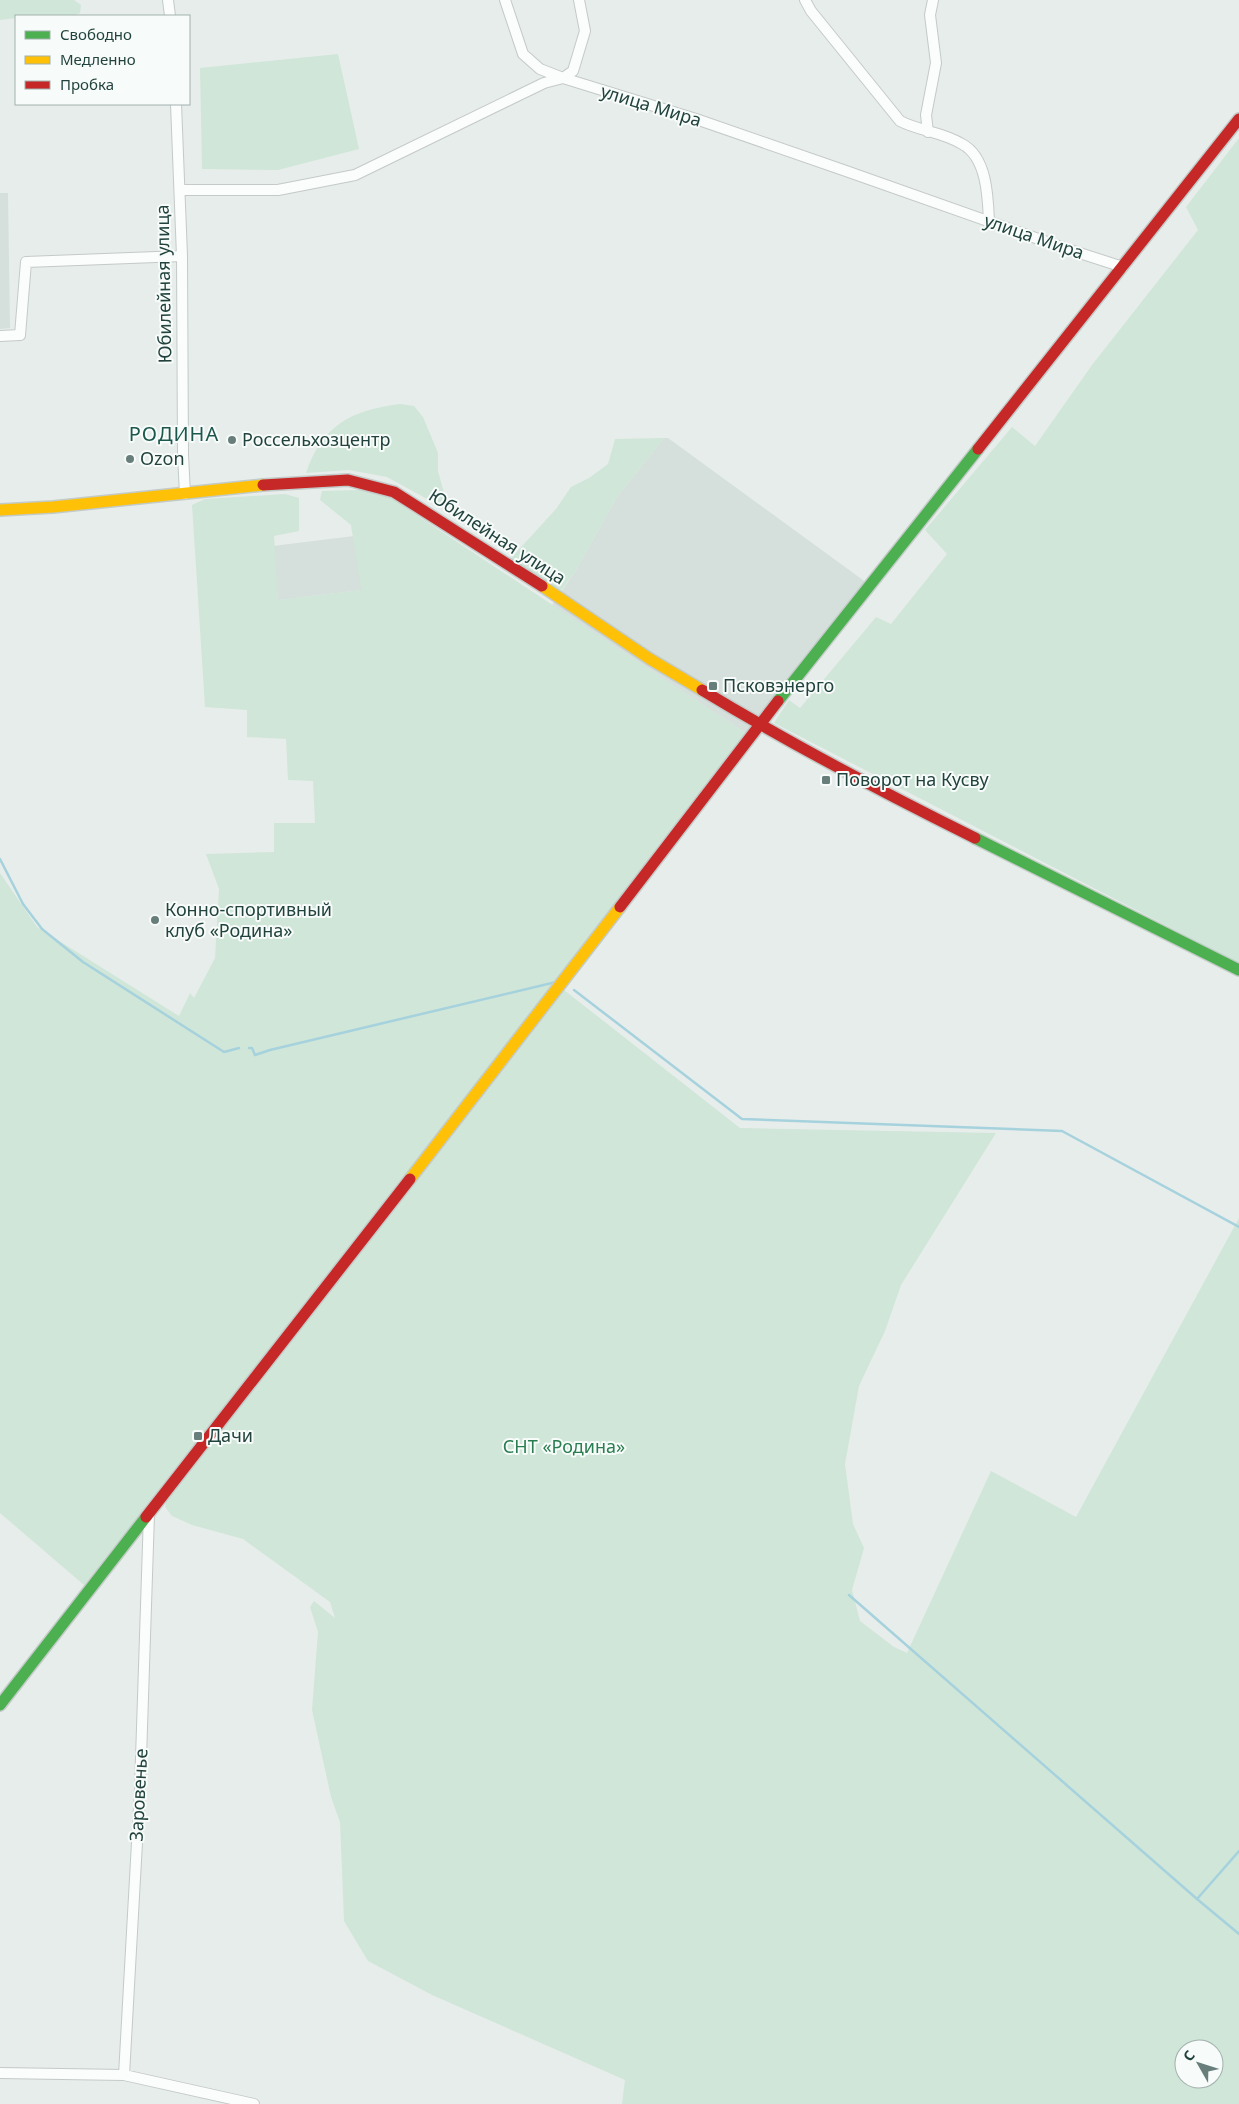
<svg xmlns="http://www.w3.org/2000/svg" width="1239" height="2104" font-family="'Noto Sans',sans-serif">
<rect width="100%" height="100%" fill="#e7edeb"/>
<!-- built -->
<path fill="#d5dfdb" d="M0,193h8l2,135 -10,1z
M664,438h4l199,145 -120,151 -195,-129 23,-33 42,-75z
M354,536l8,54 -84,10 -5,-54z"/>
<!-- green -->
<path fill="#d0e6d9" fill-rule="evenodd" d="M0,0h74l7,5 -1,8 -7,3h-57v2l-16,2z
M338,54l21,95 -81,21 -76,-1 -2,-101z
M1239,138v825l-465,-240 15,-23 11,8 76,-91 15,7 56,-70 -22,-24 87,-103 23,19 57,-81 106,-135 -12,-23z
M400,404l14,2 9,11 15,36v18l11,40 -62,-34 -38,-7 -43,3c16,-48 46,-63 94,-69z
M664,438l-47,59 -42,75 -14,19 -50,-33 45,-49 15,-22 18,-9 19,-14 7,-25z
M360,490l31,8 356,236 -87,109 -82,113 -494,629 -84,-72v-640l37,54 142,89 11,-23 4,5 21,-40 4,-69 -13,-35 68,-2v-29h41l-2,-42 -25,-1 -2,-41 -39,-2v-27l-42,-3 -13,-202 13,-6 80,-5 14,4v33l-25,5 4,64 83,-10 -10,-65 -31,-25 2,-9z
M564,990l176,138 256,5 -95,152 -16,46 -26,55 -14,78 8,60 11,24 -12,42 8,31 34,26 13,6 84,-182 85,46 163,-299v886h-617l3,-24 -193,-85 -64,-34 -24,-40 -4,-99 -9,-25 -19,-87 6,-78 -8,-25 4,-6 21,17 -5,-16 -87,-63 -51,-14 -20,-9 -7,-9 2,-8zM1184,2049h30v30h-30z"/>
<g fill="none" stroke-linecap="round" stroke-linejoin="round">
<!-- stream -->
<path stroke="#a6d2dd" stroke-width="2.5" d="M0,859l23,45 19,25 41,33 141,90 15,-4
M574,990l168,129 320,12 177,96
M249,1048h3l3,7 15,-5 286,-68
M849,1595l348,304 42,-48
M1197,1899l42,35"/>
<defs>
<path id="street" d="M168,0l2,16
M505,0l18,54 17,15 23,9 133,41 150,52 218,77 59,19
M805,0l6,11 89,110c19,10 43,11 62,23 25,13 26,53 27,78
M176,104l6,152 1,199 2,39
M928,132l-2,-17 10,-52 -6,-48 3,-15
M180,190h98l77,-15 189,-92 19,-5 10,-7 12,-40 -6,-31
M0,336l20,-1 6,-73 156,-6
M0,2073l124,2 130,29
M124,2075l16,-286 9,-275"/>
<path id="fast" d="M778,701l200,-252
M975,838l264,132
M0,1705l146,-188"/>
<path id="slow" d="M0,510l53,-3 210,-22
M542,586l108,73 52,31
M410,1179l210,-272"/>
<path id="jam" d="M978,449l261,-330
M263,485l85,-5 46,12 148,94
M702,690c89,54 180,102 273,148
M620,907l158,-206
M146,1517l264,-338"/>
</defs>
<!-- street casing -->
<use href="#street" stroke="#c4cac8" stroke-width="12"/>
<!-- fast casing -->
<use href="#fast" stroke="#c3cbc8" stroke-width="14"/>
<!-- slow casing -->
<use href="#slow" stroke="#c3cbc8" stroke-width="14"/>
<!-- jam casing -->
<use href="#jam" stroke="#c3cbc8" stroke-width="14"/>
<!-- street -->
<use href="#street" stroke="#fbfcfc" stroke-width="10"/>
<!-- fast -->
<use href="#fast" stroke="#4caf50" stroke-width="11"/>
<!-- slow -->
<use href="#slow" stroke="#ffc107" stroke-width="11"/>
<!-- jam -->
<use href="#jam" stroke="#c62828" stroke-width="11"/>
</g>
<!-- markers -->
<g fill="#677e7a" stroke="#f7fbf9" stroke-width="2">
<circle cx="232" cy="440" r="5"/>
<circle cx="130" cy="459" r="5"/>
<rect x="708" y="681" width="10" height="10" rx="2.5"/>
<rect x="821" y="775" width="10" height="10" rx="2.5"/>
<circle cx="155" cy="920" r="5"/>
<rect x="193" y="1431" width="10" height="10" rx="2.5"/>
</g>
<g text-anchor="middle" stroke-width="4" stroke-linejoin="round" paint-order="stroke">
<!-- street labels -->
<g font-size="18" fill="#22433d" stroke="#f7fbf9">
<text transform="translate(651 106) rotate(17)" y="6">улица Мира</text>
<text transform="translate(1034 237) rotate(19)" y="6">улица Мира</text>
<text transform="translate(164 284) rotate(-91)" y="6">Юбилейная улица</text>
<text transform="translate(497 537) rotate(33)" y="6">Юбилейная улица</text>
<text transform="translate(139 1795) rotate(-87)" y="6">Заровенье</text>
</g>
<!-- poi labels -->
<g font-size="18" fill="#22433d" stroke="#f7fbf9" text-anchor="start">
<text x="242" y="446">Россельхозцентр</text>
<text x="140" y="465">Ozon</text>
<text x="723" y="692">Псковэнерго</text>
<text x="836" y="786">Поворот на Кусву</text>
<text x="165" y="916">Конно-спортивный<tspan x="165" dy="21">клуб «Родина»</tspan></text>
<text x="208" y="1442">Дачи</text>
</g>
<!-- park labels -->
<g font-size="18" fill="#297d50" stroke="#f7fbf9">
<text x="564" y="1453">СНТ «Родина»</text>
</g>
<!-- quarter labels -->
<g font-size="20" letter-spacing="1" fill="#1c574d" stroke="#f7fbf9">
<text x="174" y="441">РОДИНА</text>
</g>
</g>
<!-- legend -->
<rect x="15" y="15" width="175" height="90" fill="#f7fbf9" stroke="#a2b1ae"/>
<rect x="25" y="31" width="25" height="8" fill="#4caf50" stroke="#a2b1ae"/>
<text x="60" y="40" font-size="15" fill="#22433d">Свободно</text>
<rect x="25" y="56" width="25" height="8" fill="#ffc107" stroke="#a2b1ae"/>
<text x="60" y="65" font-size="15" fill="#22433d">Медленно</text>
<rect x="25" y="81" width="25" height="8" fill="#c62828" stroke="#a2b1ae"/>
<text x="60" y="90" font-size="15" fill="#22433d">Пробка</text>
<!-- north arrow -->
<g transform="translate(1199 2064) rotate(309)"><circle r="24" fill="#f7fbf9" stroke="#a2b1ae"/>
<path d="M0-4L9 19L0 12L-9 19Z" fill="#677e7a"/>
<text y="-8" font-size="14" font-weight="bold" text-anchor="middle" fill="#22433d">С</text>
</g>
</svg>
